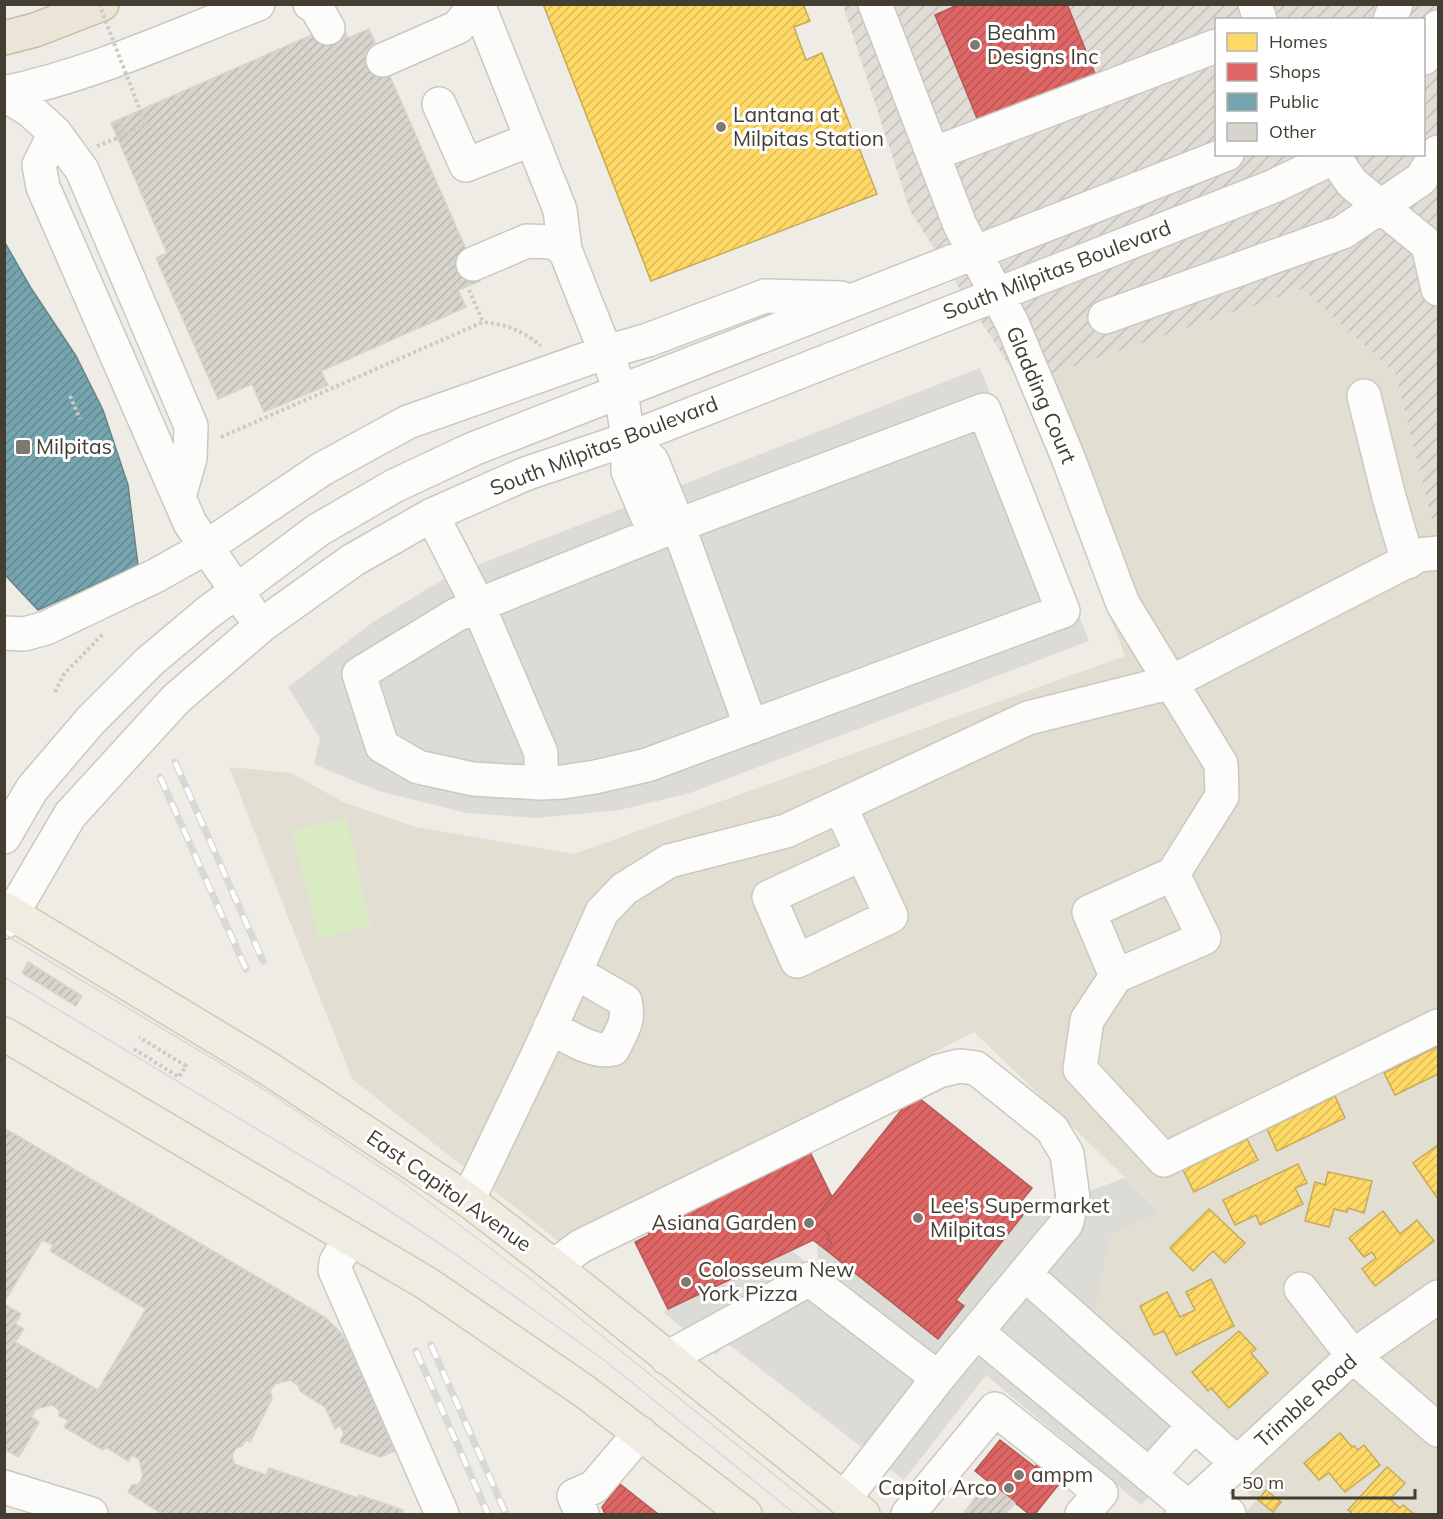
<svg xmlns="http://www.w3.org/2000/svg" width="1443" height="1519" font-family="Mulish,sans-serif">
<defs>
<pattern id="industrial-furrows" width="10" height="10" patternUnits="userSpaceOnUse" patternTransform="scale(1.5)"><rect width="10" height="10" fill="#e1ddd6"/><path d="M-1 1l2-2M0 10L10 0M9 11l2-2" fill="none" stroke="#c2bfb8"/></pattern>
<pattern id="homes-hatch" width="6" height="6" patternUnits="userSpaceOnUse" patternTransform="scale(1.5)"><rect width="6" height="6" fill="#ffd966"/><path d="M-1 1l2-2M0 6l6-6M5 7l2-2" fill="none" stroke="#dcbb59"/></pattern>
<pattern id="shops-hatch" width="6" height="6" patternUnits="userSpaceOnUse" patternTransform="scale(1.5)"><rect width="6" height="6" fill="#e06666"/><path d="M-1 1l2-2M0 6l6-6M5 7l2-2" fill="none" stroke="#b75555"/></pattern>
<pattern id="public-hatch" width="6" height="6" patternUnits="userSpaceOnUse" patternTransform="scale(1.5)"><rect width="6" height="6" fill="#76a5af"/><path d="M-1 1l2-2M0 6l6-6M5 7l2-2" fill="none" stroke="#62888f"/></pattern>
<pattern id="building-hatch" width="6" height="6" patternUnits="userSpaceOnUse" patternTransform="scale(1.5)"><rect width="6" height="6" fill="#d7d4cd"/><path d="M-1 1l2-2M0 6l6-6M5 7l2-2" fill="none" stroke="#bab7b0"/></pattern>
</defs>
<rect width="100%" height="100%" fill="#eeece5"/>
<!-- residential -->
<path fill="#e3ded2" d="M1302,289l93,84 37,148 6,2v991h-163l-26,-20 -35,-66 -118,-116 14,-76 50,-25 -186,-179 -412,212 -210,-165 -123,-312 62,6 52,29 73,25 158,27 551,-198 -104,-272z"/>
<!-- industrial -->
<path fill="url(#industrial-furrows)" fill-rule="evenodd" d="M843,5h595v518l-6,-2 -37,-148 -93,-84 -281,95 -111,-173zM1216,20h208v134h-208z"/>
<!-- pitch -->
<path fill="#d9ebc2" d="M346,818l25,108 -53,12 -26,-108z"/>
<!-- parking -->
<path fill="#dddbd5" d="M980,368l109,273 -399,152 -70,17 -84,8 -69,-5 -89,-22 -64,-27 6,-26 -32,-51 85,-65 74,-45z
M1125,1178l35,34 -50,24 -14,76 118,116 -73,77 -155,-130 -82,105 -177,-137 -11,12 -53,-43 128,-62 27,22 -1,-29 121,95 26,-31 -8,-7 67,-85z
M1257,1500l18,14h-32z"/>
<!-- homes -->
<path fill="url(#homes-hatch)" stroke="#c7aa56" stroke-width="1.5" d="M543,4h260l7,17 -16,6 12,33 16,-7 55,141 -226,87z
M1438,1046v28l-43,21 -11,-22z
M1335,1096l10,22 -68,33 -10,-22z
M1247,1139l11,21 -64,32 -11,-22z
M1438,1145v54l-25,-36z
M1298,1164l9,19 -12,5 8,16 -43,21 -4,-10 -21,10 -12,-25z
M1328,1172l44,9 -8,32 -16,-5 -1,4 -13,-3 -5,18 -24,-6 10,-39 10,3z
M1209,1209l36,34 -20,20 -12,-12 -20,20 -23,-23z
M1383,1211l17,23 17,-14 17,21 -59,45 -13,-17 14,-11 -4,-6 -8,5 -15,-19z
M1211,1279l23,47 -58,29 -12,-24 -10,4 -14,-29 27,-14 13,25 15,-7 -9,-18z
M1239,1331l17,18 -5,4 17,20 -39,35 -18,-20 -3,3 -16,-19z
M1340,1433l12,14 2,-1 4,4 6,-5 16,20 -35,27 -16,-19 -10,7 -15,-17z
M1387,1467l18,16 -15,16 10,9 3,-3 11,9h-65l2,-2 -3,-2z
M1266,1490l15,12 -8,10 -15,-12z"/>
<!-- shops -->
<path fill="url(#shops-hatch)" stroke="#b15a56" stroke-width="1.5" d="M960,4h107l31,77 -117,47 -46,-113z
M914,1094l118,94 -17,21 8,6 -67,85 8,6 -26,33 -112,-89 6,-7 -5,-4 3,-4 -17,-14z
M809,1150l23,47 -19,24 17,14 -3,4 5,4 -6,7 -13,-10 -145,69 -33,-67 14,-7 -3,-7z
M1000,1440l35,27 5,-6 23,18 -28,35h-6l-54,-43z
M620,1484l38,30h-53l-3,-7z"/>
<!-- public -->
<path fill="url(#public-hatch)" stroke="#67868a" stroke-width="1.5" d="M4,241l27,47 45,68 27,54 25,75 10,80 -100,45 -34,-36z"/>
<!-- building -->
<path fill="url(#building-hatch)" stroke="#d6d3cb" stroke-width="1.5" d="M341,22l7,16 21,-9 111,252 -22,9 8,17 -145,64 7,14 -64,27 -12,-28 -34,15 -62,-141 11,-5 -56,-130z
M28,962l54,34 -6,10 -54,-33z
M4,1128l304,179 18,11 15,15 9,16 45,102 -15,6 -40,-15 4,-9 -4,-8 -5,4 -10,-22 -25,-16 -2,-6 -8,-5 -15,4 -5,7 2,8 -22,43 -4,-2 -4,6 -6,2 -4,7 2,9 32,11 3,-7 89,30 1,-3 44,15 -1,4h-240l-34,-22 4,-7 7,-1 4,-9 -4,-16 -7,-4 -4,6 -22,-14 -3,3 -39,-23 5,-7 -10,-4v-6l-7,-5 -16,4 -5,8 8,5 -20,35 -15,-8v-145l17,10 -6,10 9,5 -9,13 83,48 48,-81 -96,-58 3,-6 -11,-5 -38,62z
M988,1482l27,21 -10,11h-42z"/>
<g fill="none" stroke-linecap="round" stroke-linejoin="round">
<defs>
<path id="minor" d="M310,4l6,3 12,21
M478,4l82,206 5,40
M875,4l85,221 52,98 55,132 56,149 98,160 1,32 -49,78 -84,38 27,64
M1255,4l5,16
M1390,20l6,-16
M1424,58l14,-31
M383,60l75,-33 14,-18 1,-5
M4,93c87,-18 171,-57 254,-89
M4,94l27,17 24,22 27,37 109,256 -1,32 -11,39
M439,104l27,61 66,-26
M55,133l-16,32 4,22 147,336 59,86
M933,154l283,-108
M1332,154l20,29 76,62 10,44
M473,264l54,-23 26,1 12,8 56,141 7,48v32l27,63
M1105,317l238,-85 78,-53 17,-27
M1364,396l25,101 19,65
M984,410l79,201 -416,154 -52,12 -32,5 -22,1 -68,-4 -55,-12 -36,-21 -23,-72 97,-59 22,-10 177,-71z
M628,439l24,22 26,64 73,202
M432,515l46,90 63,148v30
M4,633l20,1 22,-6 109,-52 50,-28 117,-79 86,-47 198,-70 42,-12 117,-44 76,2
M840,806l51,110 -94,45 -28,-64 93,-43
M4,837l28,-48 59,-69 58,-58 57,-48 112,-84 76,-44 79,-37 754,-295
M1173,874l31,64 -88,38 -29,44 -7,49 84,91 274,-134
M4,922l8,-8 58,-99 106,-116 86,-74 91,-65 79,-45 93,-41 103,-35 646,-253 48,-23 10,-9
M550,1027c18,9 42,27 63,22 9,-19 17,-27 12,-48l-50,-29
M468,1200l74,-154 60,-134 22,-23 45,-28 117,-30 242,-113 144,-36 247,-127 19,-2
M350,1238l-14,24 -1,8 107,244
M554,1266l27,-20 358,-175 20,-5 17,2 76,61 15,25 6,44 -7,26 -128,154 -94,121
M1025,1274l212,189
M1301,1289l52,67 85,74
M977,1332l212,176
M667,1358l77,-42 65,-37 129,99
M1149,1475l45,-50
M4,1487l87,27
M1204,1494l25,20
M582,1514l-8,-18 20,-9 46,-54
M908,1514l87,-105 106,84 -19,21
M1182,1514l171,-158 85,-59"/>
<path id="major" d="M4,909l262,158 202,133 86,66 309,248
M4,1034l422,249 158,108 161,123"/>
<path id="highway" d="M4,38l31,-8 67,-26"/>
</defs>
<!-- minor casing -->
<use href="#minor" stroke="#cac8c1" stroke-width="36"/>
<!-- major casing -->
<use href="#major" stroke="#d2c9b1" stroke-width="36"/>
<!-- highway casing -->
<use href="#highway" stroke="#c8bb9f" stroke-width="36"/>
<!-- path -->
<path stroke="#cccac5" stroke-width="4" stroke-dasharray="3 3" stroke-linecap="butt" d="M97,146l23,-9 -5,-12 7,-2 4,12 19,-10 -5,-15
M469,290l14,32
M70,396l10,23
M221,437l262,-115c26,3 38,8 58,24
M55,692l9,-18 39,-40
M134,1049l45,28 7,-11 -47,-29"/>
<!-- minor -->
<use href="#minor" stroke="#fcfcfb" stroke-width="33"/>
<!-- major -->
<use href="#major" stroke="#f0ece1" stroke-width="33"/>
<!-- highway -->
<use href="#highway" stroke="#ebe5d7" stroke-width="33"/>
<!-- tram -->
<path stroke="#d8d8d7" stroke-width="1.5" d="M4,934l258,154 139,93 138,104 284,229
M4,977l344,207 97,63 159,113 191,154"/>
<defs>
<path id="rail" d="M175,762l88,199
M160,777l86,192
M431,1345l75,169
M416,1351l72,163"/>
</defs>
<!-- rail casing -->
<use href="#rail" stroke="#d8d8d7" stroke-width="7"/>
<!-- rail -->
<use href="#rail" stroke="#fff" stroke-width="4.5" stroke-dasharray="14" stroke-linecap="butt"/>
<!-- path-bridge -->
<path stroke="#cccac5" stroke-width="4" stroke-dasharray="3 3" stroke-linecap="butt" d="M99,4l41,106"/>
</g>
<!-- markers -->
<g fill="#7f7a71" stroke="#fff" stroke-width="2">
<circle cx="975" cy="45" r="6"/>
<circle cx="721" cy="127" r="6"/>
<rect x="15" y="439" width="16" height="16" rx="3"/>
<circle cx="918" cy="1218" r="6"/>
<circle cx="809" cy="1223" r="6"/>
<circle cx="686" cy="1282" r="6"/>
<circle cx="1019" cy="1475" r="6"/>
<circle cx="1009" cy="1488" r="6"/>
</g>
<g text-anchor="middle" stroke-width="6" stroke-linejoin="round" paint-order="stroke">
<!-- poi labels -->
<g font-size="21" fill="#433d32" stroke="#fff" text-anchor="start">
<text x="987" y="40">Beahm<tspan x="987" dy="24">Designs Inc</tspan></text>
<text x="733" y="122">Lantana at<tspan x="733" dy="24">Milpitas Station</tspan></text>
<text x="36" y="454">Milpitas</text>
<text x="930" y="1213">Lee's Supermarket<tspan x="930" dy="24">Milpitas</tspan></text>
<text x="797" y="1230" text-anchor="end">Asiana Garden</text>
<text x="698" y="1277">Colosseum New<tspan x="698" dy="24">York Pizza</tspan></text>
<text x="1031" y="1482">ampm</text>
<text x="997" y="1495" text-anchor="end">Capitol Arco</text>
</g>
<!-- street labels -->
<g font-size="21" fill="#433d32" stroke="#fff">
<text transform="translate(1057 270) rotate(-21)" y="7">South Milpitas Boulevard</text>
<text transform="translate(1041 395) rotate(67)" y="7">Gladding Court</text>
<text transform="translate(604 446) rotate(-21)" y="7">South Milpitas Boulevard</text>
<text transform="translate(449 1191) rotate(35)" y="7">East Capitol Avenue</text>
<text transform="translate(1306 1401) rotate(-42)" y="7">Trimble Road</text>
</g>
</g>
<!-- border -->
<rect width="1443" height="1519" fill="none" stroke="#433d32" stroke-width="12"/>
<!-- legend -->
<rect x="1215" y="18" width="210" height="138" fill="#ffffff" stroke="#b4b1ad" stroke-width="1.5"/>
<rect x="1227" y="33" width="30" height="18" fill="#ffd966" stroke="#b4b1ad" stroke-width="1.5"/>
<text x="1269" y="48" font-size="18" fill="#433d32">Homes</text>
<rect x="1227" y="63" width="30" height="18" fill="#e06666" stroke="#b4b1ad" stroke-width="1.5"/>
<text x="1269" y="78" font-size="18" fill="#433d32">Shops</text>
<rect x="1227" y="93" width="30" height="18" fill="#76a5af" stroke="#b4b1ad" stroke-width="1.5"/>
<text x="1269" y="108" font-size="18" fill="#433d32">Public</text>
<rect x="1227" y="123" width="30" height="18" fill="#d7d4cd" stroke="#b4b1ad" stroke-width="1.5"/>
<text x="1269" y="138" font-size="18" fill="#433d32">Other</text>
<!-- scale -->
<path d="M1233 1489v9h182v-9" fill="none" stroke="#433d32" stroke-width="3"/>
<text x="1242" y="1489" font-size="18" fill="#433d32" stroke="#ffffff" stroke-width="4.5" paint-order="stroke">50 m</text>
</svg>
